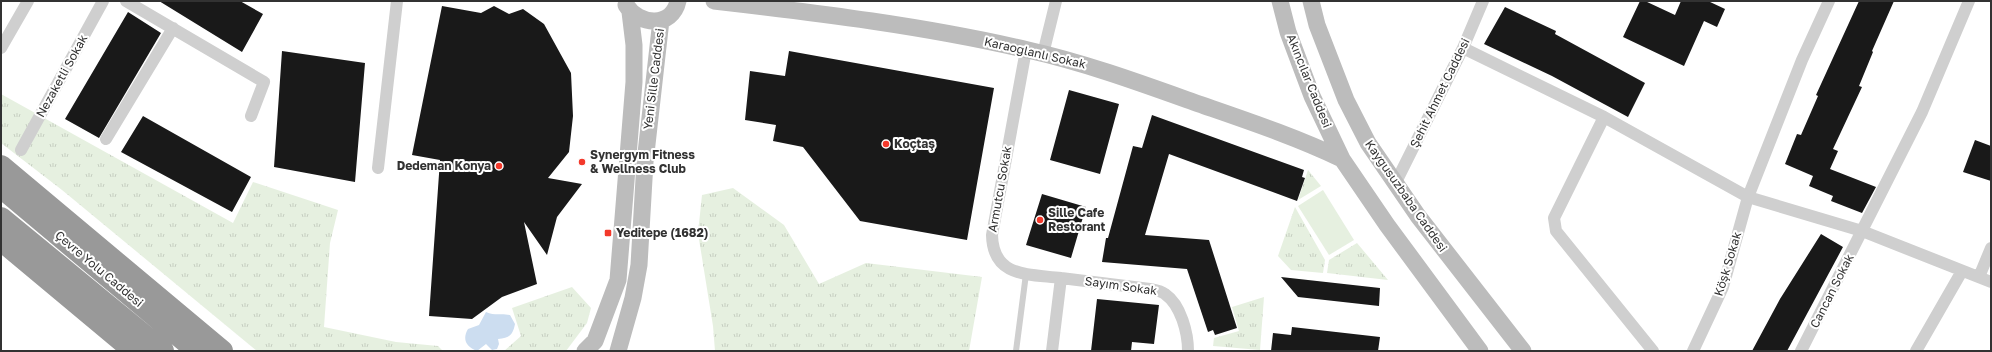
<svg xmlns="http://www.w3.org/2000/svg" width="1992" height="352" font-family="'Golos Text',sans-serif">
<defs>
<pattern id="grass-tufts" width="24" height="20" patternUnits="userSpaceOnUse"><rect width="24" height="20" fill="#e6f0e0"/><path d="M3 7l-1-3M5 7V3M7 7l1-3M15 17l-1-3M17 17v-4M19 17l1-3" fill="none" stroke="#c6cec1"/></pattern>
</defs>
<rect width="100%" height="100%" fill="#fff"/>
<!-- grass -->
<path fill="url(#grass-tufts)" d="M1,94l232,129 20,-41 85,28 -8,33 -6,84 72,15 42,4 5,5h-186l-195,-161 -61,-47z
M1308,170l13,16 -23,14z
M733,188l51,37 35,59 47,-21 116,14 -13,74h-254l-2,-25 -15,-93 4,-38z
M1295,207l30,53 -2,13 -32,-3 -13,-14z
M1357,243l31,37 -61,-7 2,-13z
M572,287l19,21 -4,15 -21,28h-62l17,-15 -9,-28z
M1264,297l-4,53 -47,-4 1,-8 25,-7 -7,-24z"/>
<!-- garden -->
<path fill="#e6f0e0" d="M1323,190l31,50 -25,15 -31,-49z"/>
<!-- water -->
<path fill="#ccddf0" d="M486,312c9,4 15,1 24,3l5,9c-2,11 -6,14 -17,15l1,5 -2,5 -5,1 -6,-6 -9,7c-11,-4 -15,-12 -9,-22l11,-4z"/>
<!-- building -->
<path fill="#191919" d="M159,1h81l23,13 -21,38z
M1640,1h5l30,14 6,-14h27l17,8 -8,18 -13,-6 -20,45 -61,-29z
M1859,1h35l-22,50 1,1 -14,34 3,1 -29,62 5,2 -8,18 46,18 -14,26 -31,-12 2,-5 -24,-10 4,-10 -28,-12 12,-30 4,1 17,-39 -2,-1z
M442,6l39,7 13,-7 15,8 14,-5 21,15 27,49 2,43 -4,36 -21,26 34,6 -25,33 -10,38 -23,-33 13,62 -35,13 -30,22 -43,-3 11,-156 -28,-5z
M1505,7l51,24 -1,3 90,49 -17,34 -76,-41 -68,-32z
M128,12l33,21 -62,105 -34,-19z
M282,51l83,12 -10,119 -81,-15z
M789,51l205,37 -27,152 -107,-19 -57,-74 -30,-6 3,-16 -31,-5 5,-49 35,5z
M1069,90l50,14 -19,70 -50,-14z
M1152,115l152,55 -2,7 3,1 -8,23 -128,-47 -24,81 64,5 28,88 -22,7 -2,-5 -5,2 -21,-63 -85,-7 4,-24h2l25,-92 9,2z
M143,116l108,61 -19,35 -111,-60z
M1975,140l16,6v35l-28,-9z
M1042,194l44,13 -15,51 -45,-13z
M1821,234l22,13 -56,104h-35l28,-52z
M1281,277l99,11 -1,18 -81,-9z
M1097,299l62,6 -5,39 -22,-2 -1,9h-40z
M1292,327l88,10 -2,14h-107l2,-18 18,2z"/>
<g fill="none" stroke-linecap="round" stroke-linejoin="round">
<!-- lane -->
<path stroke="#cfcfcf" stroke-width="6" d="M1016,351l10,-77"/>
<!-- street -->
<path stroke="#cfcfcf" stroke-width="12" d="M126,1l138,81 -13,34
M1,48l27,-47
M1463,48l141,69 144,80 114,34 129,51
M1026,50l-34,185c1,43 37,39 69,43l-9,73
M1043,54l13,-53
M1604,117l-50,101 2,13 97,120
M106,139l67,-111
M21,150l82,-149
M378,168l19,-167
M1395,184l68,-136 20,-47
M1979,277l12,-29
M1061,278l89,11c5,1 11,2 15,5 16,11 23,39 23,57
M1693,351l30,-64 25,-90 54,-137 27,-59
M1801,351l121,-239 47,-111
M1916,351l46,-80"/>
<!-- secondary -->
<path stroke="#bcbcbc" stroke-width="17" d="M714,1c105,12 211,25 314,49 58,13 115,34 171,54 49,17 97,33 143,55
M1280,1l8,31 24,64 30,63 45,66 93,126
M1311,1l6,24 29,75 22,43 50,73 105,135
M626,5c13,21 46,23 52,-4
M585,351l10,-10 23,-61 16,-198v-37l-4,-33
M618,351l15,-53 6,-33 6,-103 16,-142"/>
<!-- highway -->
<path stroke="#999" stroke-width="22" d="M1,166l221,185
M1,187l196,164
M1,218l162,133
M1,240l133,111"/>
</g>
<!-- markers -->
<g fill="#f3392b" stroke="#fff" stroke-width="1.5">
<circle cx="886" cy="144" r="4"/>
<circle cx="582" cy="162" r="4"/>
<circle cx="499" cy="166" r="4"/>
<circle cx="1040" cy="220" r="4"/>
<rect x="604" y="229" width="8" height="8" rx="2"/>
</g>
<g text-anchor="middle" stroke-width="4" stroke-linejoin="round" paint-order="stroke">
<!-- street labels -->
<g font-size="12" fill="#323232" stroke="#fff">
<text transform="translate(1035 53) rotate(13)" y="4">Karaoğlanlı Sokak</text>
<text transform="translate(62 76) rotate(-61)" y="4">Nezaketli Sokak</text>
<text transform="translate(654 79) rotate(-83)" y="4">Yeni Sille Caddesi</text>
<text transform="translate(1309 81) rotate(68)" y="4">Akıncılar Caddesi</text>
<text transform="translate(1440 93) rotate(-64)" y="4">Şehit Ahmet Caddesi</text>
<text transform="translate(1000 189) rotate(-80)" y="4">Armutcu Sokak</text>
<text transform="translate(1406 196) rotate(55)" y="4">Kaygusuzbaba Caddesi</text>
<text transform="translate(1728 264) rotate(-73)" y="4">Köşk Sokak</text>
<text transform="translate(99 269) rotate(40)" y="4">Çevre Yolu Caddesi</text>
<text transform="translate(1121 286) rotate(8)" y="4">Sayım Sokak</text>
<text transform="translate(1832 291) rotate(-63)" y="4">Cancan Sokak</text>
</g>
<!-- poi labels -->
<g font-size="12" font-weight="bold" fill="#323232" stroke="#fff" text-anchor="start">
<text x="894" y="148">Koçtaş</text>
<text x="590" y="159">Synergym Fitness<tspan x="590" dy="14">&amp; Wellness Club</tspan></text>
<text x="491" y="170" text-anchor="end">Dedeman Konya</text>
<text x="1048" y="217">Sille Cafe<tspan x="1048" dy="14">Restorant</tspan></text>
<text x="616" y="237">Yeditepe (1682)</text>
</g>
</g>
<!-- border -->
<rect width="1992" height="352" fill="none" stroke="#323232" stroke-width="4"/>
</svg>
